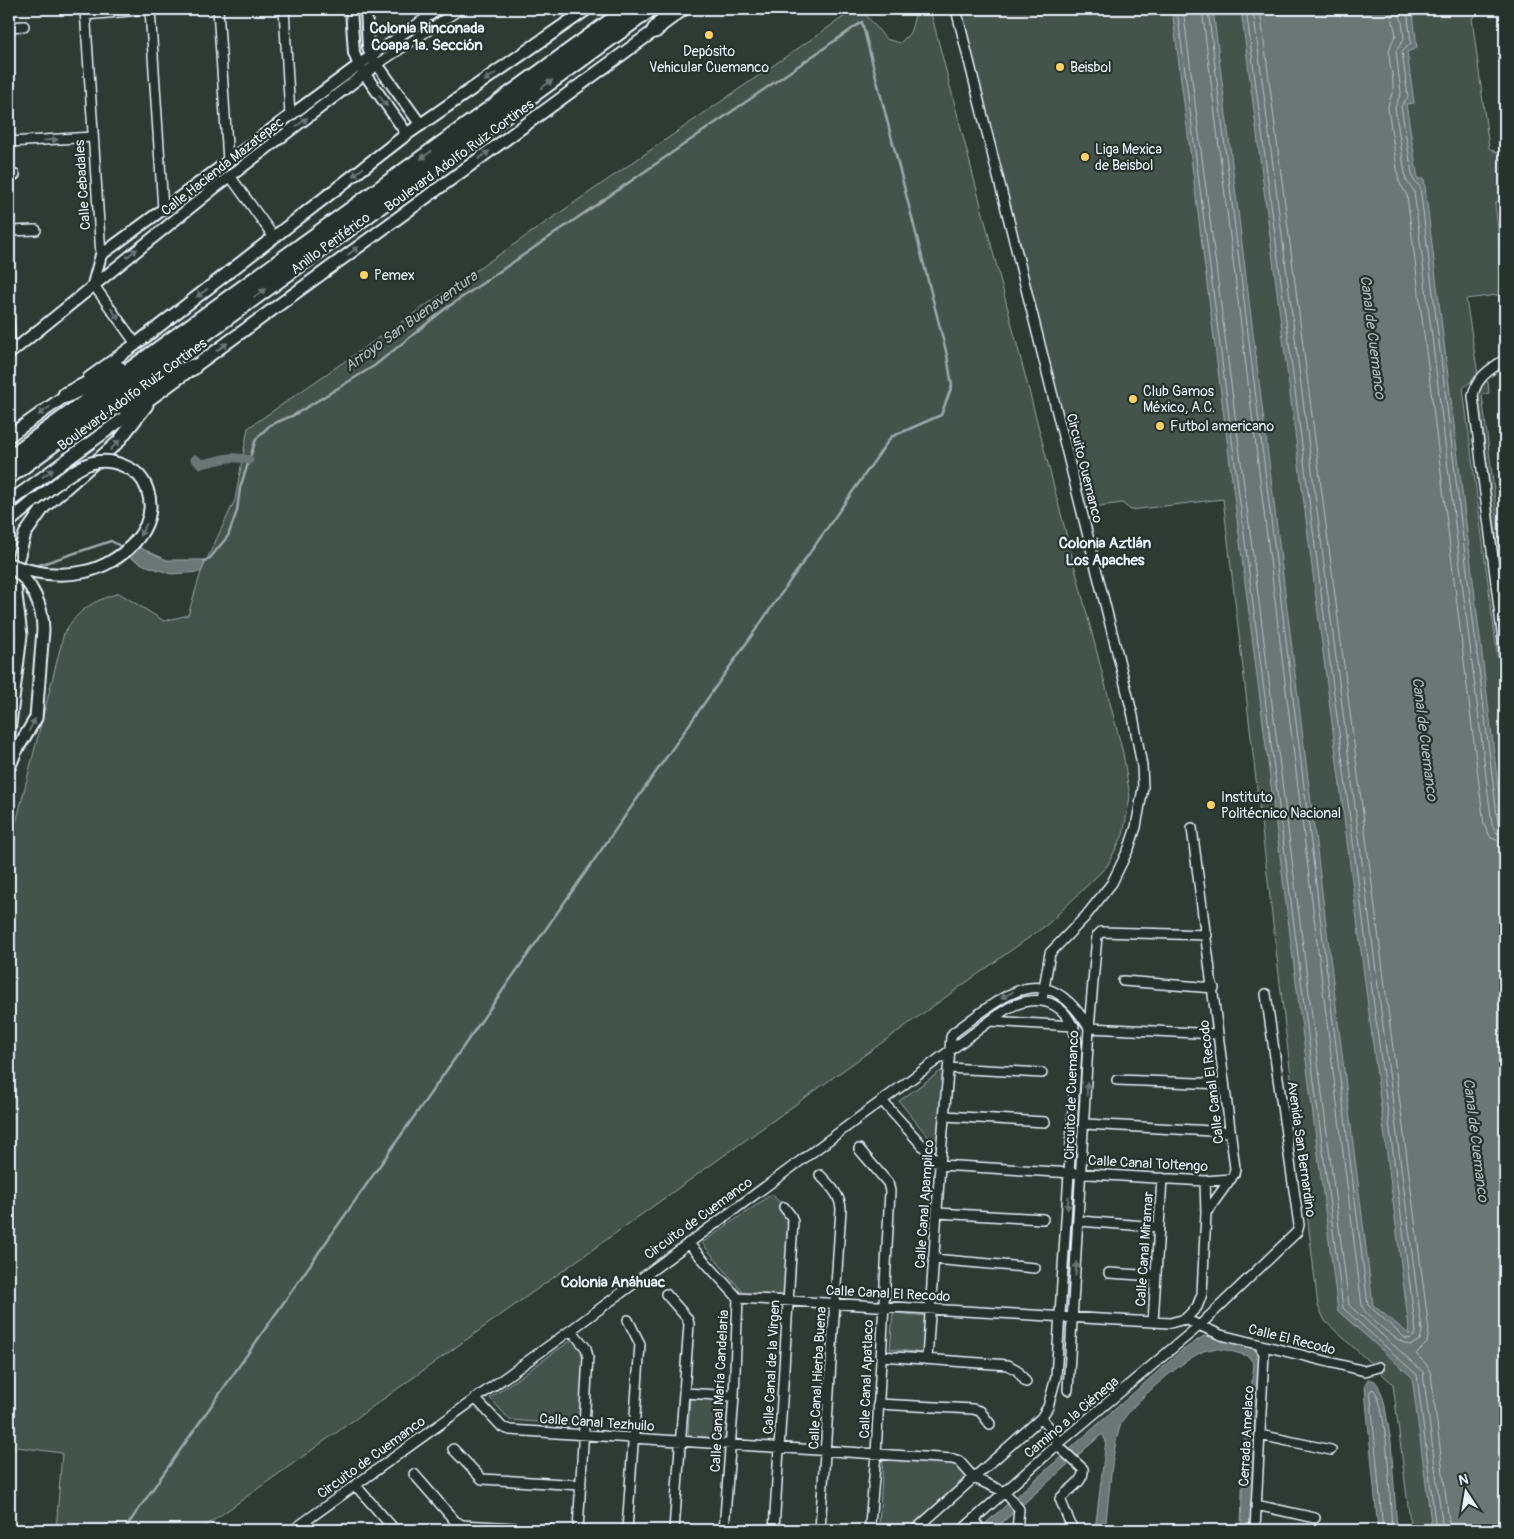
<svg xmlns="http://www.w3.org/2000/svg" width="1514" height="1539" font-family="Pangolin,sans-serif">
<rect width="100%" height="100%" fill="#2e3b35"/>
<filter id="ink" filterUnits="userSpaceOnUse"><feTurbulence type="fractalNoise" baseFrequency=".02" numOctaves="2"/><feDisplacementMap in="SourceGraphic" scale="10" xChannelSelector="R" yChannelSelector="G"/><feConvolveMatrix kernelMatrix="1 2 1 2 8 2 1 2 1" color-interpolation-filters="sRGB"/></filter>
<g filter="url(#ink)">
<!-- green -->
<path fill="#45524e" stroke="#96a2a3" d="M855,9h6l25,30 14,4 10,-10 7,-24h13l193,744 7,44 -7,38 -16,31 -59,58 -848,606h-144l6,-77 -53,-7v-548l7,-75 48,-190c16,-25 27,-31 55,-40l45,28 24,-6 13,-43 34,-72 13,-72z
M959,9h528l-15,9 17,130 16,9v39l-10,7 10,91 -39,5 12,76 -15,13 42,327v815h-94l-18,-146 -68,-63 -7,-15 -95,-807 -92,11 -9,-7 -37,5z
M1486,381l2,1 1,11 -7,2 23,184v26l-27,-214z
M952,1063l-7,95 -46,-57z
M772,1194l21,24 -7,79 -41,-2 -43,-52z
M893,1313l34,3 -4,37 -33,-4z
M573,1339l12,16 -4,70 -71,-5 -20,-22z
M690,1397l46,2 -3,40 -45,-3z
M883,1459l77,5 13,12 -63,54h-27l-4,-4z"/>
<!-- water -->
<path fill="#6b7775" stroke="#9da8a9" d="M1172,9h41l160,1296 37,30 -169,-1326h160l12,5 4,34 -10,4 7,51 -8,1 12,75h6l81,664v687h-73l-20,-153 -74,-66z
M132,544l35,16h39l-5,12 -30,2 -27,-9 -21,-11z
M1204,1336l16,2 35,10 6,8 -9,174h-11l2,-74 11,-92 -6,-8c-13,-3 -28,-10 -41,-6 -18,4 -80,57 -86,74 -10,27 -12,76 -16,106h-10l11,-89 -4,-7 -108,96h-16l202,-178z
M1368,1379l7,2 3,4 6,16 7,41 6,88h-19l-12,-129 -1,-17z"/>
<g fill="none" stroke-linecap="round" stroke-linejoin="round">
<!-- shore -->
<path stroke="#b6c0c4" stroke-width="1" d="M1177,9l166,1299 74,67 19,155
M1183,9l166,1296 74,67 20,158
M1202,9l160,1297c3,10 39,39 49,39l9,-5 2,-9 -169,-1322
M1208,9l160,1296 37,33 5,1 4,-3 2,-4 -170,-1323
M1260,9l169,1321 -2,13 -11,11 10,10 5,10 19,156
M1390,9l6,26c-14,21 -2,31 -3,54 0,6 -5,11 -5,19l11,74 8,13 77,630 7,13 14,5
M1397,9l5,12 2,18 -8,12 5,42 -6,14 11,73 8,11 78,634 5,8 8,2
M1403,9l5,8 3,26 -9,9 6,45 -7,9 12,73 7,8 78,637 2,4 5,1
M1383,1530l-12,-130 -1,-9 3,-2c15,13 17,117 19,141"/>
<!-- stream -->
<path stroke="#9da8a9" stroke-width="2.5" d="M33,567l78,-26 13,7
M124,1530l767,-1093 50,-22 11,-29 -5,-31 -85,-333 -417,287 -71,57 -80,49 -24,10 -14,14 -16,49 -3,23 -9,25 -18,22 -6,3"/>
<!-- canal -->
<path stroke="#6b7775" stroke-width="9" d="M195,459l6,5c18,-3 31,-10 48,-4"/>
<defs>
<path id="minor" d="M85,9l16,246
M150,9l13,200
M218,9l10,152
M284,9l6,107
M956,9l177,707 9,50 1,22 -7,39 -7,21 -17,35 -27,34 -35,36 -8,47
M85,15l68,-6
M9,27l15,-1
M371,56l68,-47
M376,65l84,-56
M9,142l84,-5
M9,176l6,-1
M230,176l44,61
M9,231l27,-1
M93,284l43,60
M9,321l2,31
M1505,359c-15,11 -29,18 -32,37l32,261
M1207,935l-106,-3 -4,4 -8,92 129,6
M1123,981l91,7
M990,1021l84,5
M948,1068l94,5
M1117,1080l107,4
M883,1102l57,63 265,16 26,-2
M945,1116l100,6
M1085,1124l145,8
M859,1149l29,34 2,8 -14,263 -6,70 2,6
M820,1175c10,11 20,19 21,34l-21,321
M1205,1181l1,32
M937,1213l106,6
M1079,1221l79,6
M688,1243l50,55 -4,98 -10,134
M933,1259l102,9
M1109,1273l46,3
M666,1294l21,24 2,6 -15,206
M738,1298l415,24 17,1 15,-4 36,16 144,36 14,-4
M1185,1319l12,-12 5,-13 4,-81 28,-39 1,-6 -43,-340
M1153,1322l9,-144
M571,1330l15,18 2,9 -10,173
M881,1356l127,9 9,5 9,12
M927,1359l13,-194 11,-128 2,-4c51,-37 92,-78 136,-5l-21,362
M685,1393l49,3
M475,1398l27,29 8,3 443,29 6,2 15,17 31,14 14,17 -2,21
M878,1404l95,5 7,2 10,13
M1041,1418l13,15 3,12 26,24c2,13 -16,21 -23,30l13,31
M1260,1435l71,15
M453,1449l29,30 99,6
M414,1474l41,47 7,4 88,5
M356,1486l39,44
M1256,1505l59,13
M975,1519l5,11
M293,1530l278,-200 434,-320c36,-22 70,-4 72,38l-21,329 -8,30 -7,11 -126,112
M627,1530l13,-186 -12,-24
M774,1530l19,-308 -2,-6 -7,-9
M962,1530l95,-85 142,-119 98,-94 2,-7 -33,-231
M1255,1530l9,-177 -5,-8"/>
<path id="tertiary" d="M351,9l3,44 5,13 48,68
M366,9l2,38 3,9 50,69
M93,284l8,-29 270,-199
M9,354l203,-164 164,-125"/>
<path id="secondary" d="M89,378l47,-34 271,-210 180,-125
M9,436l63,-45
M9,502l675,-493
M9,522l25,-21
M9,732l12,-97 -6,-48 1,-22 9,-31 19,-27 74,-65 29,-37"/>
<path id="motorway" d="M655,30l19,-21
M66,395l53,-26
M121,406l41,-26 31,-13
M9,458l619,-449
M9,476l641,-467"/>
</defs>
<!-- minor casing -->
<use href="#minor" stroke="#e8f1f8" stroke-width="12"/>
<!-- tertiary casing -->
<use href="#tertiary" stroke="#e8f1f8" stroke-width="14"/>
<!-- secondary casing -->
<use href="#secondary" stroke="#e8f1f8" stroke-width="15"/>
<!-- motorway casing -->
<use href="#motorway" stroke="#e8f1f8" stroke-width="19"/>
<!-- minor -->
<use href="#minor" stroke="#26332d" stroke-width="9"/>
<!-- tertiary -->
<use href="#tertiary" stroke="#26332d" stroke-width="10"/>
<!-- secondary -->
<use href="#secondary" stroke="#26332d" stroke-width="11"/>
<!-- motorway -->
<use href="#motorway" stroke="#26332d" stroke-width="15"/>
<defs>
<path id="secondary-bridge" d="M9,564c23,9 49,13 74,8 36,-7 79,-43 64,-83 -4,-11 -12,-19 -23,-23 -11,-5 -22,-6 -33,-3 -20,7 -40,26 -57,38
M9,768l7,-17 20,-33 7,-88c0,-23 -11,-49 -31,-62"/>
</defs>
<!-- secondary-bridge casing -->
<use href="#secondary-bridge" stroke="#e8f1f8" stroke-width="15" stroke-linecap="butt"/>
<!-- secondary-bridge -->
<use href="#secondary-bridge" stroke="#26332d" stroke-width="11"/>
</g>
<!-- one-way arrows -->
<defs><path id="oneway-solid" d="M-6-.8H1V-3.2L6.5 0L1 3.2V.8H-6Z" transform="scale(1.25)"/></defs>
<g fill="#6a7674">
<use href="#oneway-solid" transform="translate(490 77) rotate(145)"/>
<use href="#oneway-solid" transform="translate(547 84) rotate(-36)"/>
<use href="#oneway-solid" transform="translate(383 101) rotate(54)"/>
<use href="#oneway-solid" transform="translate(302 122) rotate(-37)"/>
<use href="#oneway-solid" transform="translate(51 140) rotate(-3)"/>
<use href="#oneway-solid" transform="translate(426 155) rotate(144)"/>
<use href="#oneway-solid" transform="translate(484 155) rotate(-36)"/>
<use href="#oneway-solid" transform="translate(358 172) rotate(142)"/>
<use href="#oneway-solid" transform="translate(353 251) rotate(-36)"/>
<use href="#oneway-solid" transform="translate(132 253) rotate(-38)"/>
<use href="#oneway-solid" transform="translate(202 293) rotate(142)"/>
<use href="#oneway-solid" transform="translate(260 293) rotate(-36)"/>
<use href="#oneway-solid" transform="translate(115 314) rotate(55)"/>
<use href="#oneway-solid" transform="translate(222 347) rotate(-36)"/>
<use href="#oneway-solid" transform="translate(44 411) rotate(145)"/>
<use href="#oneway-solid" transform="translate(115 445) rotate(-45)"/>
<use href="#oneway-solid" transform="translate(48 473) rotate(-36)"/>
<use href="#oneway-solid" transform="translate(143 530) rotate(121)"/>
<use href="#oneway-solid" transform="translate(32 725) rotate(-63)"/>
<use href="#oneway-solid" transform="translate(1007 995) rotate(152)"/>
<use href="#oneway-solid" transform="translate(1087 1089) rotate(-88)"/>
<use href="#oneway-solid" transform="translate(1068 1203) rotate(94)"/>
<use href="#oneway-solid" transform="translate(1076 1269) rotate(-86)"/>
</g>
</g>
<!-- markers -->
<g fill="#ffd166" stroke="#26332d" stroke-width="2">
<circle cx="709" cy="35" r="5"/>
<circle cx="1060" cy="67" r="5"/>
<circle cx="1085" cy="157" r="5"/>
<circle cx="364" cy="275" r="5"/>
<circle cx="1133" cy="399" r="5"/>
<circle cx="1160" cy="426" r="5"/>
<circle cx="1211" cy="805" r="5"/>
</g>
<g text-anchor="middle" stroke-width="4.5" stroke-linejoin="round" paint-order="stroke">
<!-- poi labels -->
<g font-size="14" fill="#e8f1f8" stroke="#26332d" text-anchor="start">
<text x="709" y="56" text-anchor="middle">Depósito<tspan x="709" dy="16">Vehicular Cuemanco</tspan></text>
<text x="1070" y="72">Beisbol</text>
<text x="1095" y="154">Liga Mexica<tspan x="1095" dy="16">de Beisbol</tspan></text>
<text x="374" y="280">Pemex</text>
<text x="1143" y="396">Club Gamos<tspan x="1143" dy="16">México, A.C.</tspan></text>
<text x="1170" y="431">Futbol americano</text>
<text x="1221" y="802">Instituto<tspan x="1221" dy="16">Politécnico Nacional</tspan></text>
</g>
<!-- street labels -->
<g font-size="14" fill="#e8f1f8" stroke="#26332d">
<text transform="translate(459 155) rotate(-36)" y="5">Boulevard Adolfo Ruiz Cortines</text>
<text transform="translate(222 166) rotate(-38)" y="5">Calle Hacienda Mazatepec</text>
<text transform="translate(82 185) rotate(-94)" y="5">Calle Cebadales</text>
<text transform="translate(330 243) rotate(-36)" y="5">Anillo Periférico</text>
<text transform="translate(132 394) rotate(-36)" y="5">Boulevard Adolfo Ruiz Cortines</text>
<text transform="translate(1085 468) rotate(76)" y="5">Circuito Cuemanco</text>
<text transform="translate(1211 1082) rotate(-97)" y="5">Calle Canal El Recodo</text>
<text transform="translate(1071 1095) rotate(-88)" y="5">Circuito de Cuemanco</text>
<text transform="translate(1302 1149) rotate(82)" y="5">Avenida San Bernardino</text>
<text transform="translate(1148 1163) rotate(3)" y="5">Calle Canal Toltengo</text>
<text transform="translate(924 1204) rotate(-86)" y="5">Calle Canal Apampilco</text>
<text transform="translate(698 1218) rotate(-36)" y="5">Circuito de Cuemanco</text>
<text transform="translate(1144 1249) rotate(-86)" y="5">Calle Canal Miramar</text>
<text transform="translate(888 1293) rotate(3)" y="5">Calle Canal El Recodo</text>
<text transform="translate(1292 1339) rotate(14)" y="5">Calle El Recodo</text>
<text transform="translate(771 1367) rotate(-87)" y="5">Calle Canal de la Virgen</text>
<text transform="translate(817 1378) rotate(-87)" y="5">Calle Canal Hierba Buena</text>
<text transform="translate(866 1379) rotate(-88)" y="5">Calle Canal Apatlaco</text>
<text transform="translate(719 1391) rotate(-87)" y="5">Calle Canal María Candelaria</text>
<text transform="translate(1071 1417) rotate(-40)" y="5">Camino a la Ciénega</text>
<text transform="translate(597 1422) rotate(4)" y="5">Calle Canal Tezhuilo</text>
<text transform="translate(1246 1436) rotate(-87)" y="5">Cerrada Amelaco</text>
<text transform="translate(371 1457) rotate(-36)" y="5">Circuito de Cuemanco</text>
</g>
<!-- neighbourhood labels -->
<g font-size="15" font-weight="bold" fill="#e8f1f8" stroke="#26332d">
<text x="427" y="33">Colonia Rinconada<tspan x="427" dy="17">Coapa 1a. Sección</tspan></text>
<text x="1105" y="548">Colonia Aztlán<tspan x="1105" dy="17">Los Apaches</tspan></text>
<text x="613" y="1287">Colonia Anáhuac</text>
</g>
<!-- water labels -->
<g font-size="15" font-style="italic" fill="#b0babd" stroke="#26332d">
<text transform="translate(411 321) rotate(-36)" y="5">Arroyo San Buenaventura</text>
<text transform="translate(1373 337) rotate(83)" y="5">Canal de Cuemanco</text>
<text transform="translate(1425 739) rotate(83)" y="5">Canal de Cuemanco</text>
<text transform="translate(1476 1140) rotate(83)" y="5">Canal de Cuemanco</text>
</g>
</g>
<!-- margin -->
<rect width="1514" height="1539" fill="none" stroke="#26332d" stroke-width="30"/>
<rect x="15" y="15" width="1484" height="1509" fill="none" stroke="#e8f1f8" stroke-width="2" filter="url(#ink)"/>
<!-- north arrow -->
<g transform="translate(1466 1492) rotate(348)" stroke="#26332d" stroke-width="4" paint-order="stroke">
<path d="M0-4L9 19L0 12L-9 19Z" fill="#e8f1f8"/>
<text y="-8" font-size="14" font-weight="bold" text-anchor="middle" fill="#e8f1f8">N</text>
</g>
</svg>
